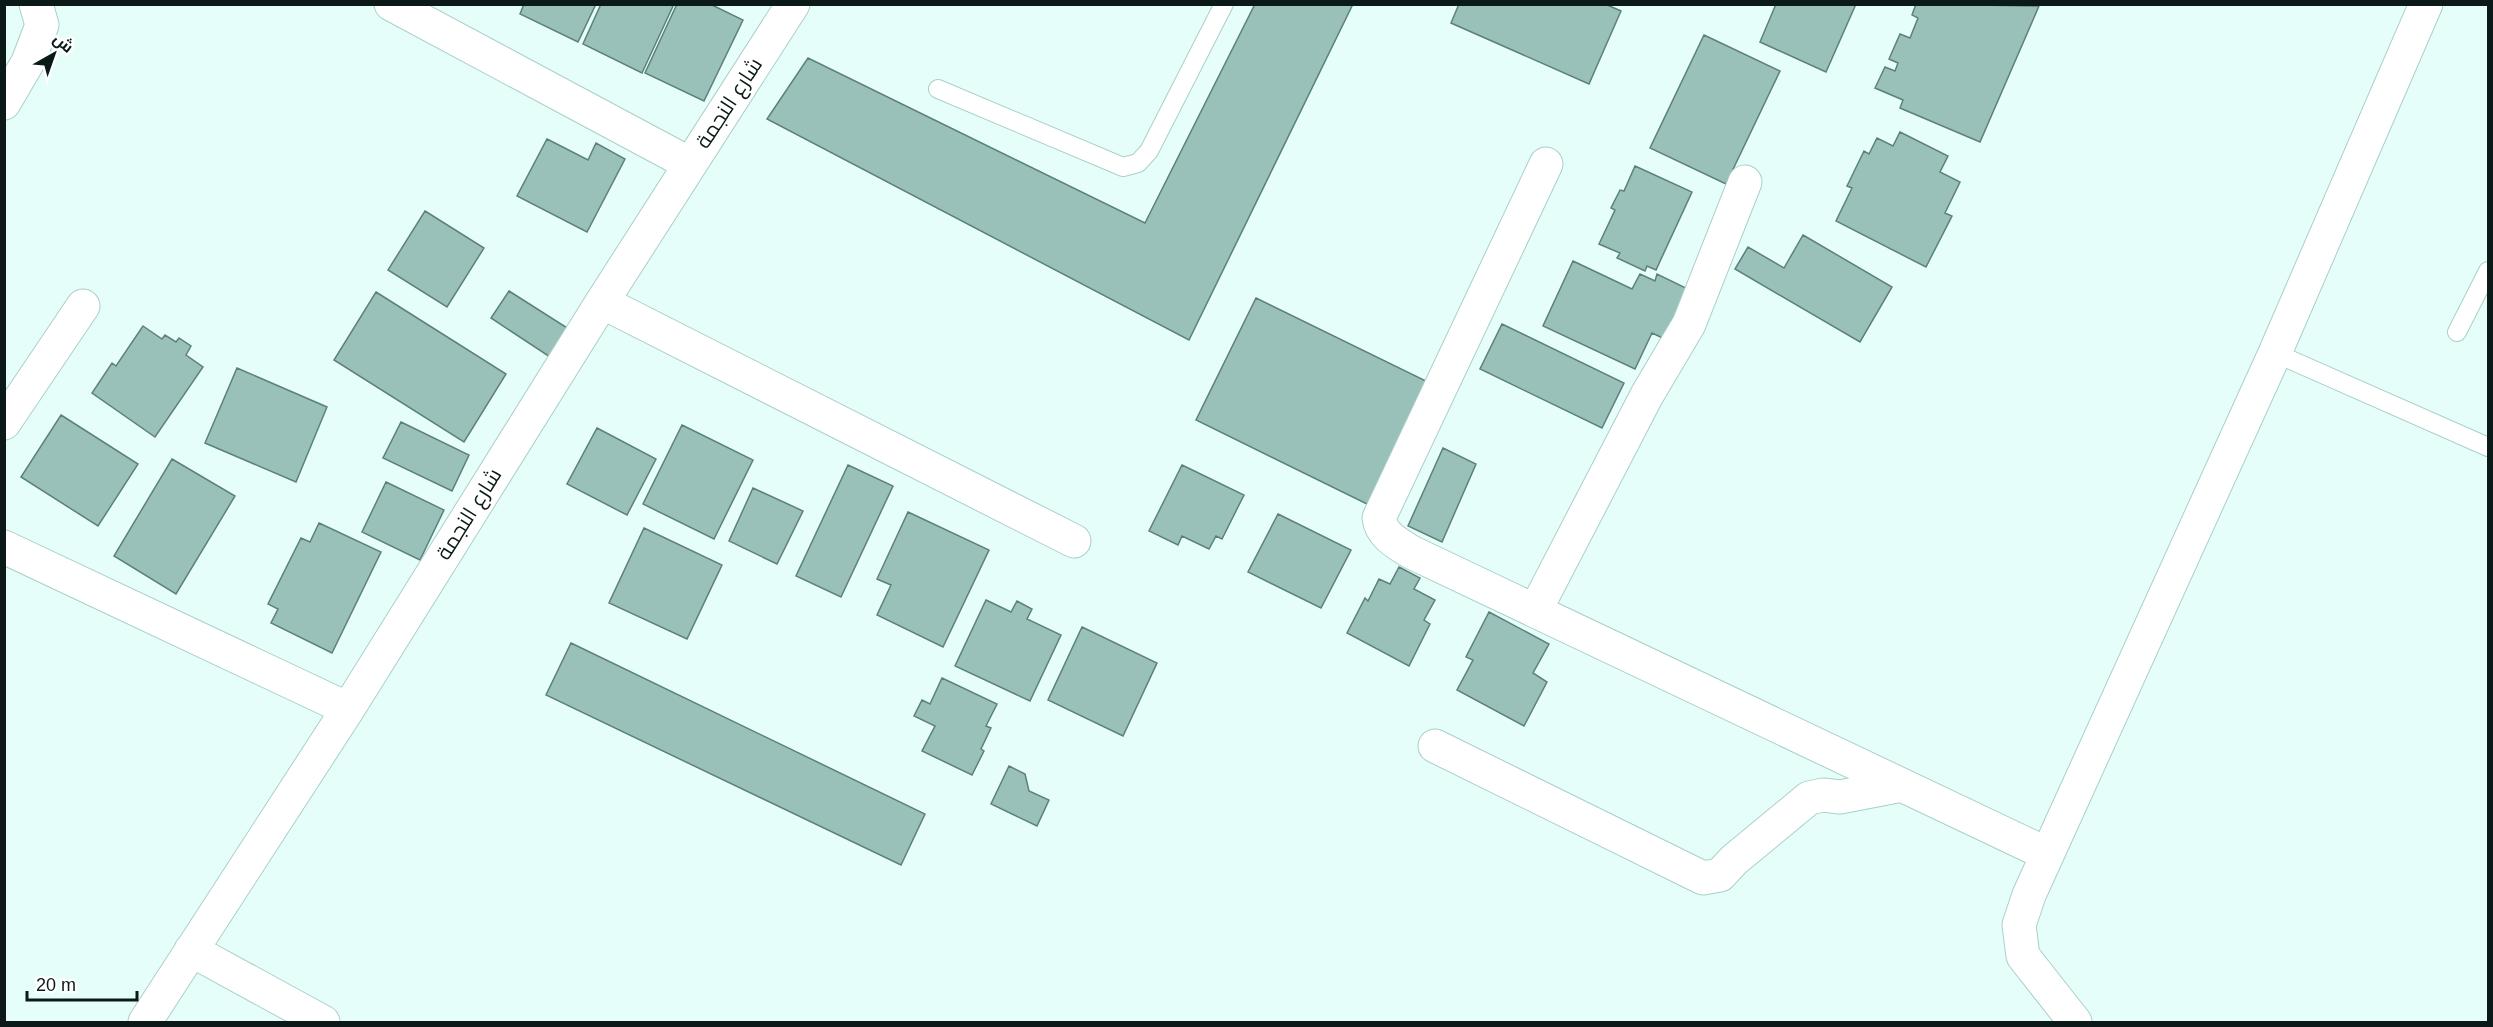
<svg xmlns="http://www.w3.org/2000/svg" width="2493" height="1027" font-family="Arial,Cairo,sans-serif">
<rect width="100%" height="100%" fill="#e6fef9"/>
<!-- building -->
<path fill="#9ac0ba" stroke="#5c807a" stroke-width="1.5" d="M524,4h72l-18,38 -58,-28z
M601,4h73l-32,69 -59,-29z
M677,4h33l33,16 -39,81 -59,-28z
M1255,4h98l-164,336 -422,-221 41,-61 337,165z
M1459,4h146l16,7 -32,73 -138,-61z
M1776,4h80l-30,68 -66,-30z
M1916,4l123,2 -59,136 -80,-34 3,-8 -28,-12 10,-21 10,4 3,-8 -9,-4 11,-25 10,4 8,-20 -6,-3z
M1704,35l76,36 -54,113 -76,-36z
M1900,132l48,24 -8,16 20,10 -15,31 7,3 -26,51 -90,-46 16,-33 -5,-2 17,-35 5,3 8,-16 16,8z
M547,139l41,21 8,-17 29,16 -38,73 -70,-36z
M1635,166l57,26 -36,78 -9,-4 -2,5 -28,-13 3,-5 -21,-9 16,-34 -4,-2 9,-18 4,1z
M425,211l59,37 -37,59 -59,-37z
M1803,235l89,52 -32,55 -125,-73 13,-22 36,21z
M1573,261l59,28 8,-15 15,7 2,-7 35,17 -23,50 -17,-8 -17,36 -92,-43z
M509,291l63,40 -19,28 -62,-41z
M376,292l130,82 -42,68 -130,-82z
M1256,298l172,84 -59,123 -173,-85z
M1502,324l122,59 -22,45 -122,-59z
M143,326l19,13 3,-4 11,7 3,-4 12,8 -5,9 17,12 -48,70 -63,-44 20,-30 4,3z
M237,368l90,39 -31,75 -91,-39z
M61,415l77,49 -40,62 -77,-49z
M401,422l68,33 -17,36 -69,-33z
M682,425l71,35 -39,79 -71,-35z
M597,428l59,31 -29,56 -60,-31z
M1443,448l33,16 -34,78 -34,-16z
M172,459l63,37 -59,98 -62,-38z
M848,465l45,21 -52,111 -45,-21z
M1182,465l62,30 -22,44 -6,-3 -7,13 -27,-13 -4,9 -29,-14z
M386,482l58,28 -24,50 -58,-28z
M753,488l50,23 -26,53 -48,-23z
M908,512l81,38 -46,97 -66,-32 14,-30 -14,-6z
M1278,514l73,36 -30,58 -73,-36z
M319,523l62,29 -49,101 -61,-30 7,-14 -10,-5 33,-66 9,4z
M644,528l78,37 -35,74 -78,-36z
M1399,567l21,11 -6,11 21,11 -11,20 6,4 -21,42 -62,-33 18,-35 3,3 11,-22 11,5z
M986,600l25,12 6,-11 15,8 -5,10 34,16 -31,66 -75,-35z
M1489,612l60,32 -16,29 14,9 -23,44 -67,-36 16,-30 -7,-3z
M1082,627l75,36 -34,73 -75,-36z
M571,643l354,171 -24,51 -355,-170z
M942,678l55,26 -11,22 5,2 -10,21 3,2 -12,24 -50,-24 13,-25 -21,-10 8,-16 8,4z
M1009,766l16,8 4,17 20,9 -12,26 -46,-22z"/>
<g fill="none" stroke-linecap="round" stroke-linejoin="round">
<defs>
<path id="lane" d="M938,89l185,78 15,-4 11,-12 75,-147
M2457,332l31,-61
M2275,353l213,94"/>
<path id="street" d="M391,4l299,160
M4,103l24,-41 14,-37 -6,-21
M1546,164l-167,354c2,17 19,26 32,34l636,302
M602,302l472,239
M4,423l79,-117
M4,547l344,162
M1535,611l112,-216 42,-71 56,-142
M1435,746l268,132 17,-3 14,-15 75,-62 14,-3 17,2 62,-12
M191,950l132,72
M145,1022l203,-313 254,-407 191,-298
M2075,1022l-52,-66 -4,-31 10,-30 246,-542 151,-349"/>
</defs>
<!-- lane casing -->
<use href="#lane" stroke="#a9d0c9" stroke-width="20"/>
<!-- street casing -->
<use href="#street" stroke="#a9d0c9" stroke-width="35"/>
<!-- lane -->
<use href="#lane" stroke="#fff" stroke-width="18"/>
<!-- street -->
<use href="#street" stroke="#fff" stroke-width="33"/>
</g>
<g text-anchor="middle" stroke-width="6" stroke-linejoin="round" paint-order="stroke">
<!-- street labels -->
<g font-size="21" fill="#0b1a18" stroke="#fff">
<text transform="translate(729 103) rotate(-57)" y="7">شارع النجمة</text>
<text transform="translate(469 514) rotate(-58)" y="7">شارع النجمة</text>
</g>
</g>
<!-- border -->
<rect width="2493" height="1027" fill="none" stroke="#0b1a18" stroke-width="12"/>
<!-- north arrow -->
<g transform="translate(54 54) rotate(40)" stroke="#ffffff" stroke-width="4.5" paint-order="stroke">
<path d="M0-4.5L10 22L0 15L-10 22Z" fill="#0b1a18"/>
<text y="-9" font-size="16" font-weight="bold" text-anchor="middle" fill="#0b1a18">ش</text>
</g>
<!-- scale -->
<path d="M27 991v9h110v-9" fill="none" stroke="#0b1a18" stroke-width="3"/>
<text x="36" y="991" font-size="18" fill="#0b1a18" stroke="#ffffff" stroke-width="4.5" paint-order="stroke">20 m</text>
</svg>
